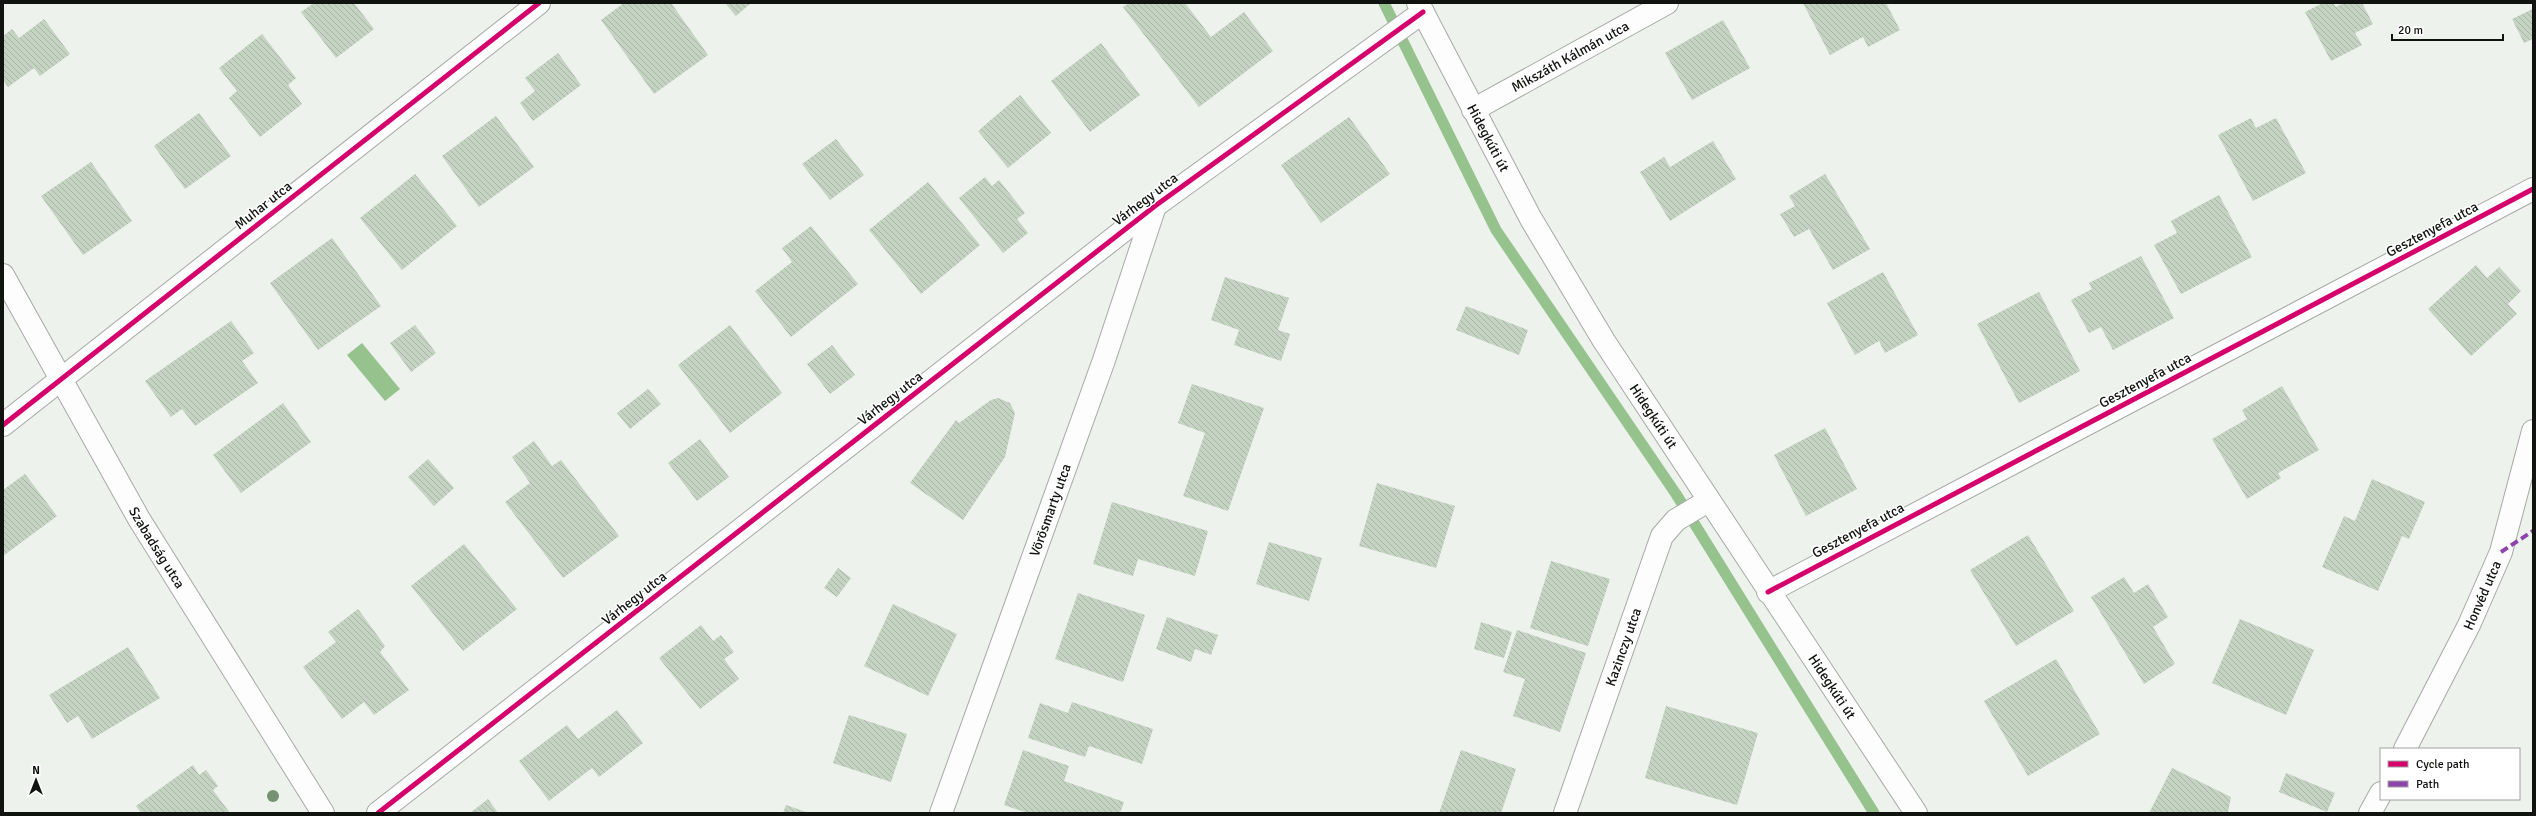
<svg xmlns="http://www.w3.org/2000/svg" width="2536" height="816" font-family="Signika,sans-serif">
<defs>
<pattern id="building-back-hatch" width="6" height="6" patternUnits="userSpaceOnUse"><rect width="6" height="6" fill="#c5d3c2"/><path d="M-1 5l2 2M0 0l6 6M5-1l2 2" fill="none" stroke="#a8b4a6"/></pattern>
</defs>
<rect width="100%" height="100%" fill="#edf2ec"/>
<!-- water -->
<path fill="#96c28e" d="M362,343l38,46 -15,12 -38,-46z"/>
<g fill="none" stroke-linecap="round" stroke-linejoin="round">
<!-- stream -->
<path stroke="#96c28e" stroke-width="11" d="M1384,3l112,227 180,264 198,319"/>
</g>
<!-- building -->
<path fill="url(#building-back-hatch)" d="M314,3h40l20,26 -38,29 -35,-46z
M624,3h47l37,52 -54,39 -53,-74z
M725,3h26l-15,13z
M1129,3h56l26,34 33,-25 29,39 -74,56 -76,-100z
M1803,3h83l14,27 -32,17 -5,-10 -33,18z
M2323,3h10l3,4 8,-4h18l11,21 -18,9 7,12 -31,16 -26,-49z
M2533,9v30l-9,4 -12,-24z
M44,19l26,35 -30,22 -6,-8 -26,19 -5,-7v-44l9,-7 7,9z
M1723,20l27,48 -58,32 -27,-47z
M262,34l34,44 -8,7 14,19 -42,33 -31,-39 8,-7 -18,-23z
M1101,43l39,52 -50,37 -39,-51z
M558,53l23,32 -48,36 -13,-18 15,-12 -10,-13z
M1020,95l31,38 -43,35 -30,-37z
M199,113l32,43 -46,33 -31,-43z
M496,116l38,51 -55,40 -37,-51z
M1349,117l41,57 -69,49 -40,-58z
M2251,118l5,10 20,-10 30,55 -53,28 -35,-66z
M836,139l28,36 -34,25 -28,-36z
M1713,141l23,38 -66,42 -30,-49 24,-15 6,10z
M91,162l41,59 -49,34 -42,-59z
M415,174l42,52 -55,44 -42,-52z
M1825,174l45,75 -37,21 -24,-41 -15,8 -14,-23 15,-8 -6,-10z
M985,177l7,9 7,-6 26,33 -8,6 11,14 -25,20 -44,-55z
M928,182l52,63 -59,49 -52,-64z
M2219,195l33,62 -71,37 -27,-49 23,-12 -6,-12z
M811,226l47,58 -67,53 -36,-46 37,-29 -10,-14z
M332,238l49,68 -63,44 -48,-67z
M2141,256l33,62 -61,32 -12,-23 -12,6 -18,-33 21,-11 -3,-6z
M2476,265l11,13 12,-11 22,24 -13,13 9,10 -46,42 -43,-47z
M1883,272l35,63 -33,18 -6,-12 -24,14 -28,-52z
M1225,277l64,21 -11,32 12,4 -9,27 -47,-16 5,-15 -28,-10z
M2039,292l41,79 -61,32 -42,-79z
M1466,306l62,24 -9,25 -63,-25z
M231,321l23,32 -12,8 16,22 -63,43 -13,-17 -11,8 -26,-36z
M415,325l21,28 -25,19 -21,-29z
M730,325l52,68 -52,40 -52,-68z
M832,345l23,30 -25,19 -23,-30z
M1192,384l72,24 -36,103 -45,-15 22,-63 -27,-10z
M2282,386l37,64 -41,23 3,5 -34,21 -35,-60 35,-20 -5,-9z
M648,389l13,15 -31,25 -13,-16z
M998,398l12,5 5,10 -10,44 -42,63 -53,-37 46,-63 3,3 32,-23z
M283,403l28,39 -70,51 -28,-38z
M1825,428l32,61 -51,27 -32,-61z
M700,439l29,38 -32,24 -29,-38z
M534,441l18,25 9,-6 58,76 -56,42 -58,-76 25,-19 -18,-26z
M428,459l26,29 -20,18 -26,-29z
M25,474l32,42 -54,40v-66z
M2372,479l53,23 -16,37 -7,-3 -24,55 -56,-24 22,-51 11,5z
M1377,483l78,23 -19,62 -77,-22z
M1112,502l96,29 -13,45 -57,-17 -5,17 -40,-12z
M2028,535l46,76 -58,35 -46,-76z
M1269,542l53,16 -13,43 -53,-17z
M464,544l53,65 -54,42 -52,-65z
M1551,561l59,18 -22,67 -58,-18z
M838,568l13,10 -14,19 -13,-9z
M2124,577l10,16 14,-9 20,33 -15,10 22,37 -31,20 -53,-87z
M1078,593l67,22 -22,67 -68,-23z
M893,604l64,30 -29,62 -64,-30z
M358,609l27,37 -5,6 29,38 -35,25 -10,-13 -22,17 -39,-52 33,-25 -8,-10z
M1167,617l51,18 -7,20 -16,-6 -4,13 -35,-13z
M2240,619l74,31 -28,65 -74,-32z
M1481,622l31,10 -8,26 -30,-9z
M701,625l12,16 8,-6 13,17 -10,7 15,20 -39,30 -41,-51z
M1517,630l69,23 -26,79 -47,-16 12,-37 -22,-7z
M128,647l32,51 -68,41 -14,-23 -11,7 -18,-28z
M2056,659l44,75 -72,42 -44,-75z
M1072,702l81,27 -11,35 -53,-18 -4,11 -57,-19 12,-35 28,10z
M1666,706l92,27 -21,72 -92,-27z
M617,710l26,33 -44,34 -7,-9 -43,33 -30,-40 48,-36 11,14z
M849,715l58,19 -16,48 -58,-19z
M1023,750l46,16 -5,15 60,21 -4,11h-92l-24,-8z
M1461,750l55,19 -15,44h-62z
M193,765l6,10 7,-5 12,16 -5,4 17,23h-89l-5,-7z
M2172,768l59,29 -3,15 2,1h-81z
M2286,773l49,20 -8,19 -48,-20z
M488,799l10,14h-28z
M786,805l23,8h-26z"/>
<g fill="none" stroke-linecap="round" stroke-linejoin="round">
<defs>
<g id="street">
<path id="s1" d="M1473,110l194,-107"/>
<path id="s2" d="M3,275l136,244 184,294"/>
<path d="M3,425l536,-422"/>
<path d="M1768,592l765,-403"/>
<path id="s3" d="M2405,749l64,-124 32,-73 32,-121"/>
<path d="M378,813l777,-607 268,-194"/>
<path id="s4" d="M941,813l163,-453 51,-154"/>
<path id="s5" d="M1565,813l97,-277 14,-16 32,-19"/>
<path d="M2370,813l11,-20"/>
</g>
<g id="secondary">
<path id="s6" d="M1418,3l113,216 73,122 312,472"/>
</g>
</defs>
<!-- street casing -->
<use href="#street" stroke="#a6a9a4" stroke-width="24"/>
<!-- secondary casing -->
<use href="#secondary" stroke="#a6a9a4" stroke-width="24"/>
<!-- street -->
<use href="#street" stroke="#fcfdfc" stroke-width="22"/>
<!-- secondary -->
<use href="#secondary" stroke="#fcfdfc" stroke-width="22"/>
<!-- quiet -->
<path stroke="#8e44ad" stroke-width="4" stroke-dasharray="8 4" stroke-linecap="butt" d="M2501,552l32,-21"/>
<defs>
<path id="cycleway" d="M3,425l536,-422
M1768,592l765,-403
M378,813l777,-607 268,-194"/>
</defs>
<!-- cycleway casing -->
<use href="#cycleway" stroke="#fff" stroke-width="8"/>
<!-- cycleway -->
<use href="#cycleway" stroke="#d6006c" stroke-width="5"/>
</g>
<!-- trees -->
<circle fill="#779173" cx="273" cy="796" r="6"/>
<g text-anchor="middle" stroke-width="3" stroke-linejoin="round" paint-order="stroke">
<!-- street labels -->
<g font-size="14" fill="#10130f" stroke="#fff">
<text dy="5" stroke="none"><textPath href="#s1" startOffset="111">Mikszáth Kálmán utca</textPath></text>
<text dy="5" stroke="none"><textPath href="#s6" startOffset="152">Hidegkúti út</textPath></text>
<text transform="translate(1145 199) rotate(-37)" y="5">Várhegy utca</text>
<text transform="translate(263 205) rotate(-38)" y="5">Muhar utca</text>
<text transform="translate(2432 229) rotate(-28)" y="5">Gesztenyefa utca</text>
<text transform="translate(2145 380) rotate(-28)" y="5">Gesztenyefa utca</text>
<text transform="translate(890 398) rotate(-38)" y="5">Várhegy utca</text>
<text dy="5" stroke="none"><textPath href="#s6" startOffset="476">Hidegkúti út</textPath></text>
<text dy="5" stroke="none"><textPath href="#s4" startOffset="322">Vörösmarty utca</textPath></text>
<text transform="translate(1858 530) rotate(-28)" y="5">Gesztenyefa utca</text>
<text dy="5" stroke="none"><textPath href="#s2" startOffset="313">Szabadság utca</textPath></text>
<text dy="5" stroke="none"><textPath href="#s3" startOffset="172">Honvéd utca</textPath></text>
<text transform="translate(634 598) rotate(-38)" y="5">Várhegy utca</text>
<text dy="5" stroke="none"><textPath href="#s5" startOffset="176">Kazinczy utca</textPath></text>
<text dy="5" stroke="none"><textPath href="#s6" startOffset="800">Hidegkúti út</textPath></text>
</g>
</g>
<!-- border -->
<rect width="2536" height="816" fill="none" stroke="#10130f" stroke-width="8"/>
<!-- legend -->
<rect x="2380" y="748" width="140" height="52" fill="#ffffff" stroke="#9fa19f"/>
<rect x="2388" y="761" width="20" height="6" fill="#d6006c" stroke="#9fa19f"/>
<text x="2416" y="768" font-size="12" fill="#10130f">Cycle path</text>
<rect x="2388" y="781" width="20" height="6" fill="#8e44ad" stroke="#9fa19f"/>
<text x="2416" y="788" font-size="12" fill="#10130f">Path</text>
<!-- north arrow -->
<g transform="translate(36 780)" stroke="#ffffff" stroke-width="3" paint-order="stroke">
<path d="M0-3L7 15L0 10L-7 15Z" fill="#10130f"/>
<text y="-6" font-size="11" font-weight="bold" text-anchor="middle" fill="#10130f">N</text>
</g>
<!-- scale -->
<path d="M2392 34v6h111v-6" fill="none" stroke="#10130f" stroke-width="2"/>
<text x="2398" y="34" font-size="12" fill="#10130f" stroke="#ffffff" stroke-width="3" paint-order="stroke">20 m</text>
</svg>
